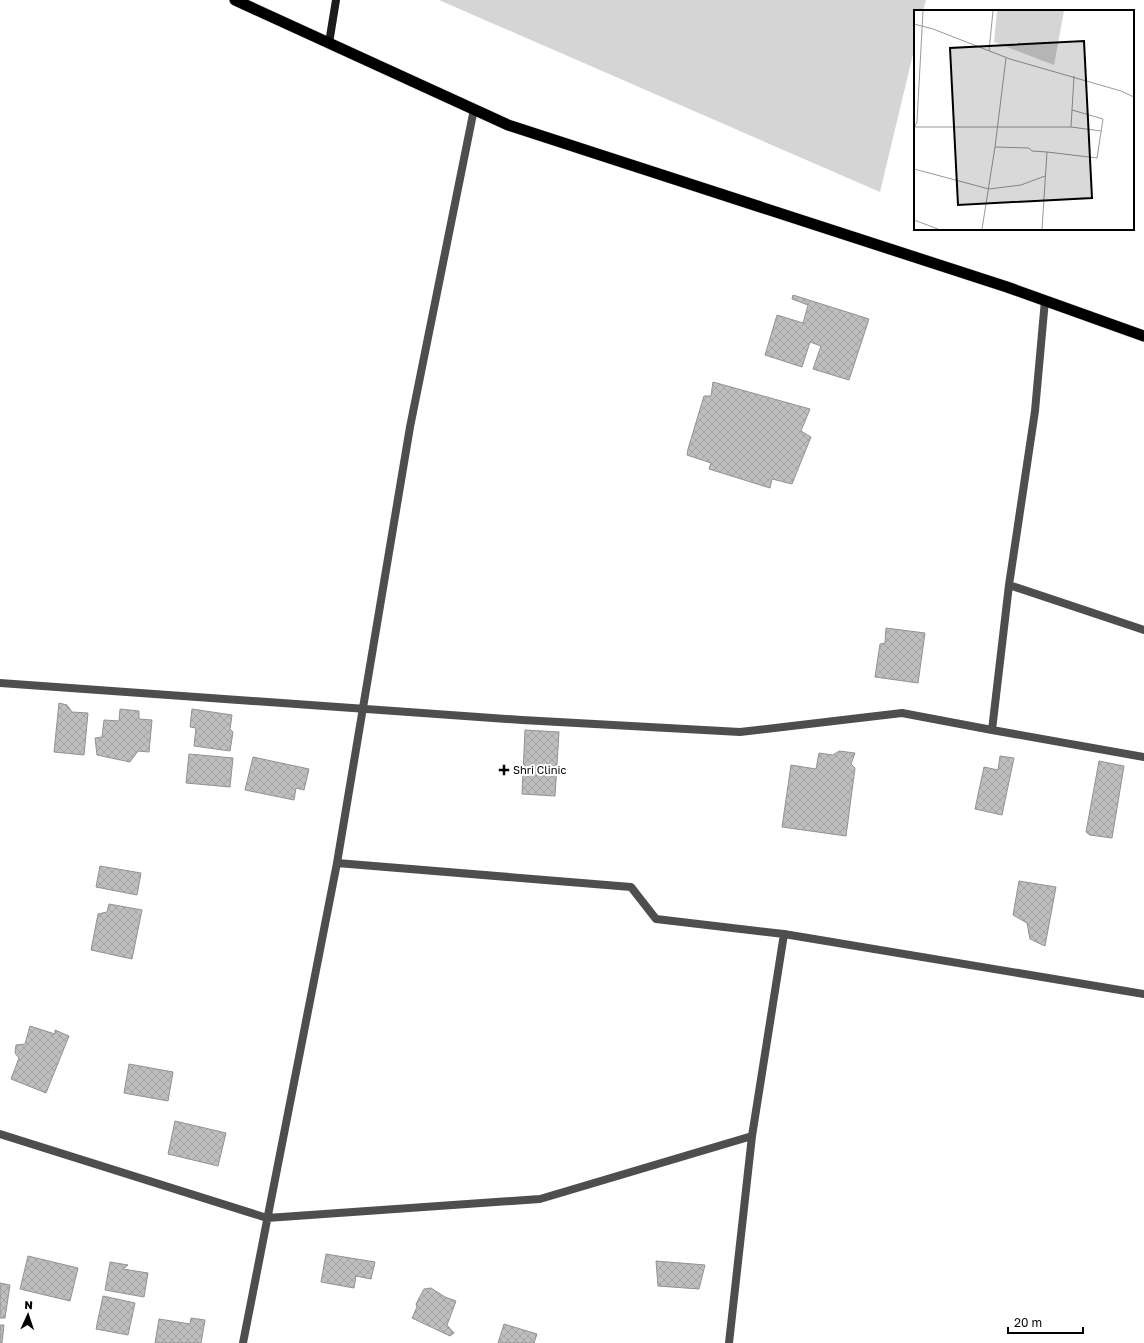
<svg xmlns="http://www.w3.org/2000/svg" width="1144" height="1343" font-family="'Golos Text',sans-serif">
<defs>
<pattern id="building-cross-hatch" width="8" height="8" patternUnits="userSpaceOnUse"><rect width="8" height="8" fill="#bebebe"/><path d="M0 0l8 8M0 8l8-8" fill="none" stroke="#a2a2a2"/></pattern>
</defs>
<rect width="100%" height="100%" fill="#fff"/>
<!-- garden -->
<path fill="#d5d5d5" d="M439,0h487l-3,11h-8v35l-35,146z"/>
<!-- building -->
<path fill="url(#building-cross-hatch)" stroke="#929292" d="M793,295l76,24 -20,61 -36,-11 8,-23 -11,-4 -8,25 -37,-12 12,-40 26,8 5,-18 -16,-6z
M713,382l97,27 -9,22 10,6 -19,47 -20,-5 -2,9 -61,-19 2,-6 -24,-8 1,-6 16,-53h7z
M886,628l39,5 -7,50 -43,-6 5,-33 5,-1z
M59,703l8,2 5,7 16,1 -4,42 -30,-3z
M120,709l19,2v8l13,1 -3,32 -11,-1 -8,11 -33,-7 -2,-17 7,-1 2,-17 15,1z
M192,709l40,6 -2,14 3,3 -3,19 -36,-5 2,-18 -6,-1z
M525,730l34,2 -4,64 -33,-2z
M839,751l16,2 -4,11 4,4 -9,68 -64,-9 9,-62 25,4 3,-16 14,2z
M189,754l44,4 -3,29 -44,-4z
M1000,756l14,2 -12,57 -27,-6 9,-42 14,3z
M253,757l56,12 -5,21 -8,-2 -2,12 -49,-10z
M1099,761l25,5 -12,72 -22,-3 -4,-3z
M100,866l41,7 -4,22 -41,-8z
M1019,881l37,6 -11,59 -15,-7 -3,-16 -14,-8z
M109,904l33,6 -10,49 -41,-9 7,-36 9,-2z
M30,1026l25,8v-4l14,6 -23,57 -35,-14 8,-21 -4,-5 1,-8 9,-1z
M129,1064l44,8 -5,29 -44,-8z
M175,1121l51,12 -8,33 -50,-12z
M326,1254l49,8 -4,17 -15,-3 -2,12 -33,-6z
M28,1256l50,12 -8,33 -50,-12z
M656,1261l49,4 -6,24 -41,-3z
M110,1262l18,3 -5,4 25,4 -4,24 -39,-7z
M0,1283l10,2 -5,33h-5z
M431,1288l14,9 11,4 -9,24 7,8 -4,3 -38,-18 5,-11 -1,-3 8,-15z
M103,1296l32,7 -7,32 -32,-6z
M191,1318l14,2 -4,23h-46l4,-24 31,5z
M504,1324l33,10 -3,9h-36z
M0,1325h4l-2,18h-2z"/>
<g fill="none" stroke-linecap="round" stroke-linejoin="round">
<defs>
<path id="trunk" d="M235,0l273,125 499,162 137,49"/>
</defs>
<!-- trunk casing -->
<use href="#trunk" stroke="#dbdbdb" stroke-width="12"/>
<!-- minor -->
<path stroke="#4e4e4e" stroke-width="8" d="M474,109l-64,318 -73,436 294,24 25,32 128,15 -32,202 -23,207
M1045,300l-10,111 -26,174 135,45
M1009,585l-17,145 152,27
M0,683l522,37 218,12 162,-19 90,17
M784,934l360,60
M0,1134l267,84 273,-19 212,-63
M243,1343l94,-480"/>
<!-- secondary -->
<path stroke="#1b1b1b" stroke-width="8" d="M329,43l7,-43"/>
<!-- trunk -->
<use href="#trunk" stroke="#000" stroke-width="11"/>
</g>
<!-- markers -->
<path fill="#000" stroke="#fff" stroke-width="1.5" d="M502 764h4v4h4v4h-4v4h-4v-4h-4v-4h4z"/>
<g text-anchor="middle" stroke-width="4" stroke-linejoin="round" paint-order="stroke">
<!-- poi labels -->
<g font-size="11" fill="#000" stroke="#fff" text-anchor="start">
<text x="513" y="774">Shri Clinic</text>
</g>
</g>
<!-- overview -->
<g transform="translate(914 10)">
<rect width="220" height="220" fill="#fff"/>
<path d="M83,1h67l-10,54 -60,-23z" fill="#d5d5d5"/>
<path fill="none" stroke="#999" stroke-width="1" d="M0,14l19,5 77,30 111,32 13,6M75,41l4,-40M92,48l-11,89 34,1 3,3 15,1 -5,77M158,100l-1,17 30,4M0,117h157M0,118l3,-6 6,-111M133,142l50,6 6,-39 -31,-9 2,-34M0,159l75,20 32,-4 24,-9M0,210l24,9M68,219l13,-82"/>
<path fill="#000" fill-opacity="0.15" stroke="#000" stroke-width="2" d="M170,31l8,157 -134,7 -8,-157z"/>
<rect width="220" height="220" fill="none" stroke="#000" stroke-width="2"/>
</g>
<!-- north arrow -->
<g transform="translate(28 1315) rotate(3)" stroke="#ffffff" stroke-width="3" paint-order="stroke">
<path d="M0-3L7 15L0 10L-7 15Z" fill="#000000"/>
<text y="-6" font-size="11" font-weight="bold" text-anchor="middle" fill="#000000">N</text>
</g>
<!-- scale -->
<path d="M1008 1327v6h75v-6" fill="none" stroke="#000000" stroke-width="2"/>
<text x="1014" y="1327" font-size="12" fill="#000000" stroke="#ffffff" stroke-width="3" paint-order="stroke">20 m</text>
</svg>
